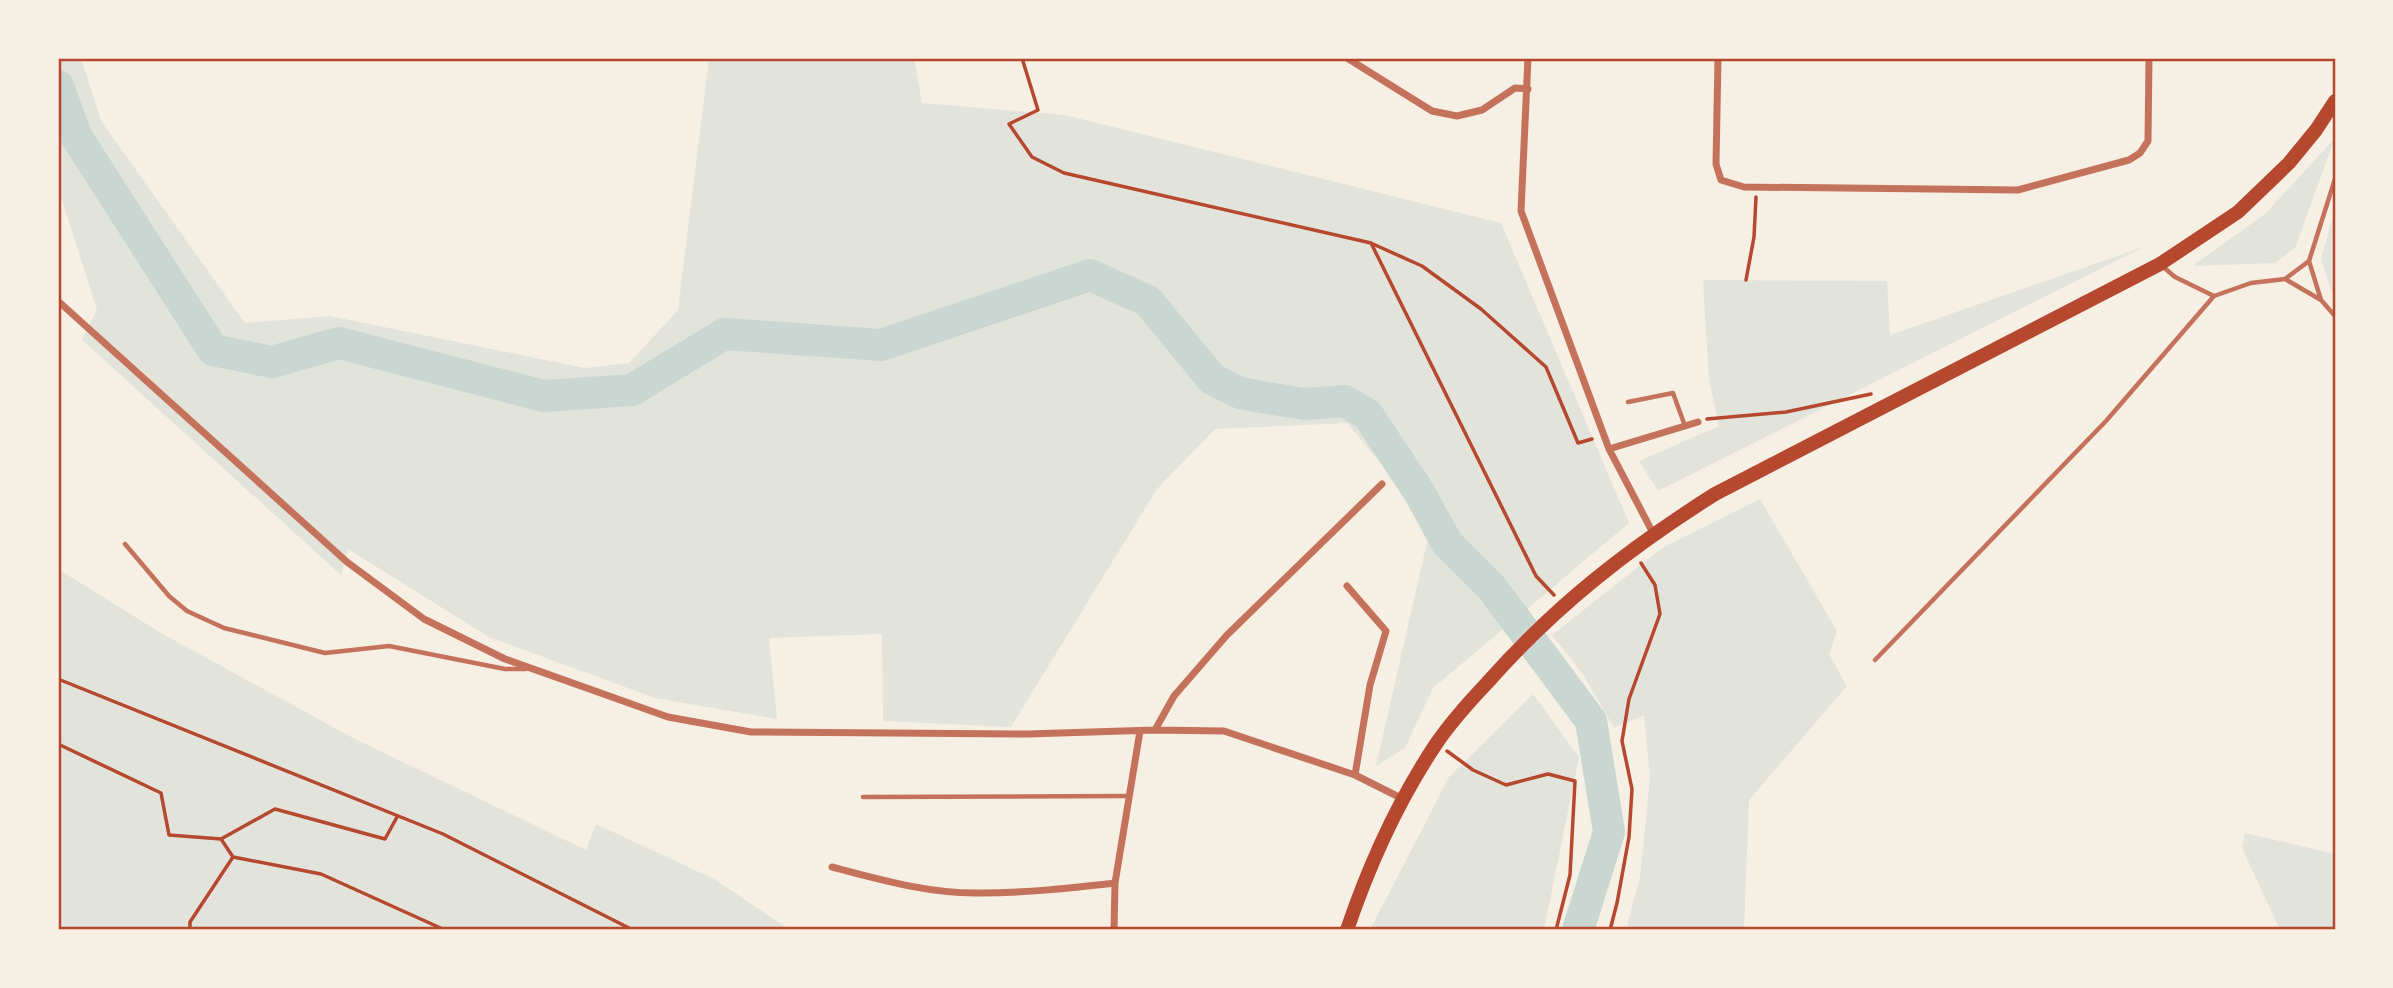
<svg xmlns="http://www.w3.org/2000/svg" width="2393" height="988" font-family="'Sofia Sans Condensed',sans-serif">
<rect width="100%" height="100%" fill="#f6efe4"/>
<!-- green -->
<path fill="#e2e4dc" d="M58,58h23l20,63 144,202 85,-7 255,52 44,-5 49,-53 31,-252h205l8,45 143,12 436,108 128,300 -196,165 -28,60 -29,18 52,-228 -29,-53 -52,-62 -132,6 -58,60 -146,238 -128,-6 -1,-87 -113,4 8,81 -122,-21 -166,-61 -141,-88 -7,26 -259,-235 15,-30 -39,-123z
M2335,138l-40,110 -20,15 -83,3 73,-52z
M2335,209v93l-14,-43z
M2146,246l-488,245 -19,-30 80,-35 -10,-46 -6,-100 184,1 3,54z
M1760,499l77,132 -8,23 18,32 -98,114 -5,130h-118l14,-53 10,-99 -6,-63 -30,13 -31,-54 -31,-39 110,-87z
M58,569l103,64 192,105 233,112 10,-26 118,55 76,51h-732z
M1533,694l46,63 -35,173h-174l79,-153z
M2245,833l90,21v76h-55l-38,-82z"/>
<g fill="none" stroke-linecap="round" stroke-linejoin="round">
<!-- river -->
<path stroke="#c9d6d2" stroke-width="32" d="M58,86l18,50 137,214 59,12 67,-19 205,53 88,-6 92,-56 157,11 209,-70 58,26 64,78 28,14 27,5 38,6 40,-3 23,14 51,77 28,51 45,45 99,133 18,111 -31,98"/>
<!-- path -->
<path stroke="#b5482f" stroke-width="3.5" d="M1022,58l16,52 -29,14 23,33 32,16 307,70 165,333 18,19
M1373,244l49,22 59,43 65,58 32,76 14,-4
M1746,280l8,-43 2,-40
M1707,419l79,-7 85,-18
M58,679l385,155 190,96
M58,744l103,49 8,42 52,4 54,-30 110,30 12,-22
M1447,751l26,19 33,15 42,-11 27,7 -5,94 -14,55
M221,839l12,18 88,17 124,56
M190,930v-8l43,-65
M1610,930l7,-27 12,-66 3,-48 -10,-48 7,-42 31,-85 -5,-29 -14,-22"/>
<!-- service -->
<path stroke="#c5725c" stroke-width="4.5" d="M2309,261l12,39
M2161,265l14,12 39,19 37,-13 34,-4 24,-18 26,-82
M2285,279l36,21 14,16
M1628,402l45,-9 12,33
M125,544l44,52 18,15 37,17 101,25 64,-7 116,23h21
M1875,660l231,-239 108,-125
M863,797l266,-1"/>
<!-- minor -->
<path stroke="#c5725c" stroke-width="7" d="M1347,58l85,53 25,5 25,-6 33,-22 13,1
M1528,58l-7,153 88,238 44,84
M1718,58l-2,106 5,16 23,7 274,3 111,-30 11,-7 8,-12 1,-83
M58,301l289,261 77,57 81,40 163,58 83,15 277,2 127,-4 69,1 131,44 48,24
M1609,449l89,-27
M1347,586l39,45 -16,54 -15,90
M1155,730l19,-34 53,-61 155,-151
M832,867c49,13 98,27 149,26 45,0 90,-5 134,-10
M1114,930l1,-47 25,-152"/>
<!-- trunk -->
<path stroke="#b5482f" stroke-width="14" d="M1347,930c22,-65 51,-129 89,-186 15,-22 33,-42 51,-61 68,-77 141,-134 228,-189l445,-230 78,-52 51,-49 27,-33 19,-29"/>
</g>
<!-- border -->
<rect width="2393" height="988" fill="none" stroke="#f6efe4" stroke-width="119"/>
<rect x="60" y="60" width="2274" height="868" fill="none" stroke="#b5482f" stroke-width="2.5"/>
</svg>
